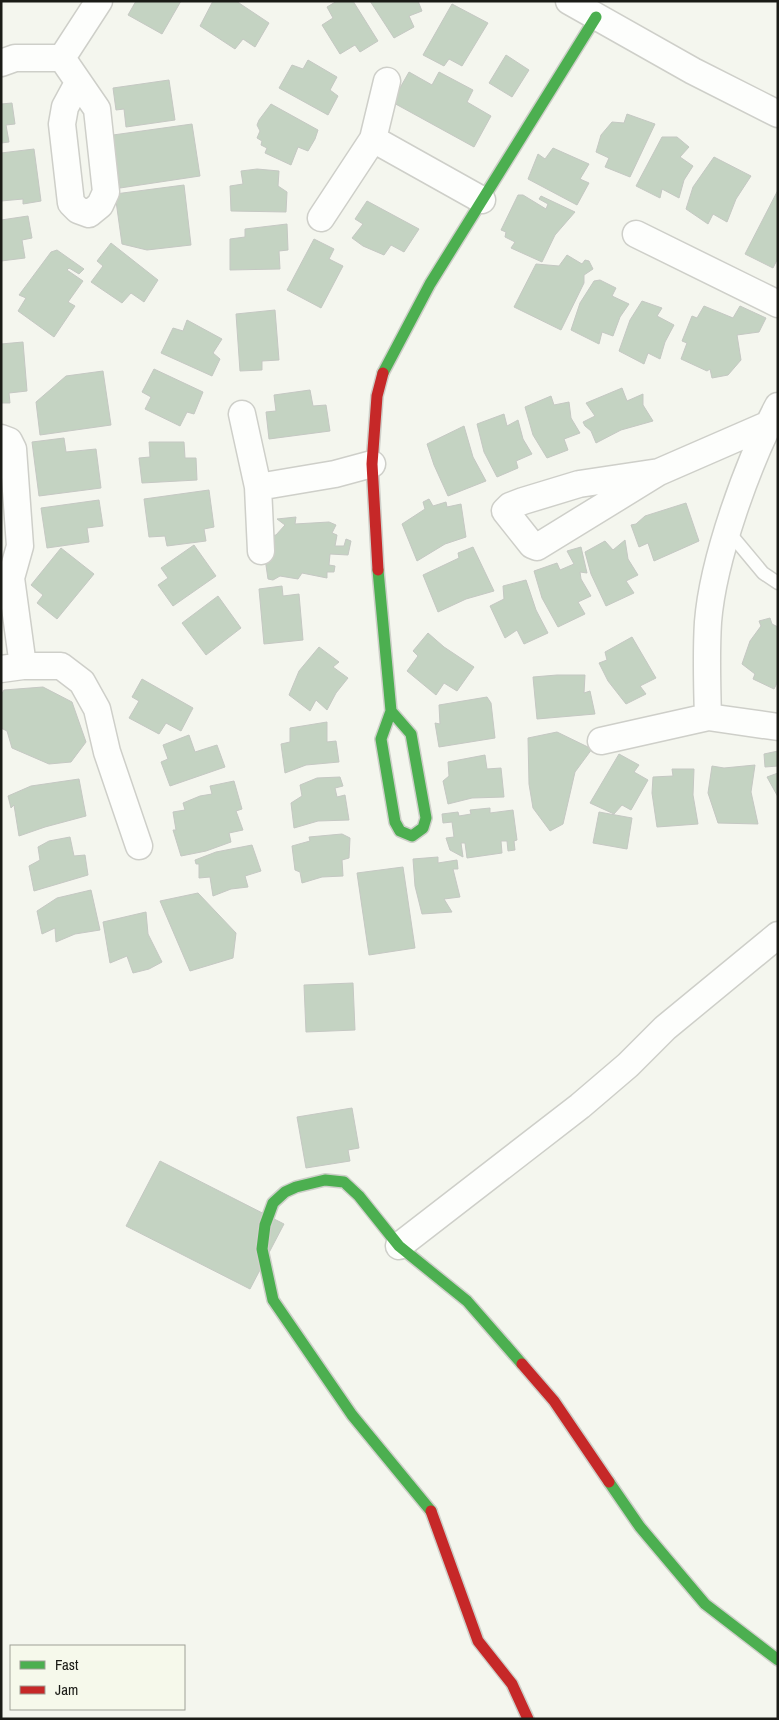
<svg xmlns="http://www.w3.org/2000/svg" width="779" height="1720" font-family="'Archivo Narrow',sans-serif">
<rect width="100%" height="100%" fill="#f4f6ee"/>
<!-- building -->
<path fill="#c4d3c2" stroke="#c5c8c3" d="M136,1h45l-19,33 -34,-19z
M213,1h23l33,22 -14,24 -12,-8 -8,10 -35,-23z
M337,1h16l25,40 -18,11 -5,-7 -15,9 -18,-29 11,-7 -6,-11z
M370,1h48l4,10 -13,5 5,11 -20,11z
M452,4l36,19 -26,43 -13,-7 -5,7 -21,-11z
M506,55l23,15 -17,27 -23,-14z
M308,60l29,17 -7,13 8,6 -10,19 -49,-27 13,-23 11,4z
M409,72l23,13 7,-13 34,18 -6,12 24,14 -17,31 -82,-45z
M169,80l6,40 -49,7 -2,-18 -8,1 -3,-22z
M12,103l3,21 -9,1 3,17 -8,1v-39z
M271,104l47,26 -3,9 -7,12 -10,-4 -7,18 -26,-12 2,-5 -6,-3 1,-4 -5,-3 3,-7 -3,-6 2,-5z
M627,114l28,10 -25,53 -25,-10 4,-9 -13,-6 5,-17 11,-13 12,1z
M192,124l8,52 -80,12 -7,-53z
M662,137h15l12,10 -9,10 13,9 -9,14 -5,18 -17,-9 -2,9 -24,-12z
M553,148l36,16 -9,15 9,4 -12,22 -49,-26 10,-25 7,5z
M34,149l7,52 -18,3v-5l-22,2v-48z
M714,157l37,19 -15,23 -9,23 -14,-8 -5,10 -22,-15 7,-22z
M257,169l22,2 -1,15 9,6 -1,20 -55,-1 -1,-25 13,-2 -2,-13z
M184,185l7,60 -44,5 -25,-6 -7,-50z
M778,190v68l-5,10 -28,-14z
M518,195h5l23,14 2,-5 -9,-5 2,-3 34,16 -20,23 -13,27 -31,-14 4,-6 -10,-5 1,-5 -5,-2z
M367,201l52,28 -15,23 -13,-7 -7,10 -21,-9 -11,-8 11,-14 -8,-5z
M28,216l4,22 -10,2 3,18 -24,3v-41z
M287,224l1,26 -9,1 1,18 -50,1v-31l15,-2v-8z
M314,239l20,10 -5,10 14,7 -22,42 -34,-18z
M111,243l47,37 -14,22 -13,-9 -9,10 -31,-21 12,-16 -6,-5z
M57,250l27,19 -5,5 -10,-6 -2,2 16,11 -15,21 7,4 -21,31 -36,-26 8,-13 -7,-3 32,-43z
M567,255l15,9 3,-4 4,1 4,8 -9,6v8l-23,47 -47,-23 22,-43 23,2z
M600,280l16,8 -4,8 17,8 -9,13 -7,19 -11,-4 -3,12 -28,-14 9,-27 14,-22z
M642,301l20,7 -5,8 17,9 -9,17 -5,17 -12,-6 -4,11 -25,-13 11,-31z
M704,306l29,12 7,-12 26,12 -7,14 -22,3 4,25 -13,15 -16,3 -2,-9 -3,2 -26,-12 6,-16 -5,-2 10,-25 5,2z
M275,310l4,50 -17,1v9l-22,1 -4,-57z
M187,320l35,19 -9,14 7,6 -8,17 -51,-23 12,-25 10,3z
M23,342l4,49 -18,2 1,10h-9v-59z
M154,369l49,23 -9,22 -7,-2 -7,14 -35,-17 6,-12 -9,-5z
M103,371l8,54 -71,10 -4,-33 30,-26z
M622,388l5,13 16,-7v11l10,16 -32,9 -25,13 -5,-12 -6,-5 -2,-4 12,-6 -9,-13z
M310,390l3,16 13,-1 4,26 -61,8 -3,-27 10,-1 -2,-16z
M551,396l3,9 15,-3 2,16 9,15 -16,6 4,11 -21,8 -14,-23 -8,-28z
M504,414l3,12 11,-6 5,19 9,15 -16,7 2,7 -21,9 -13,-25 -7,-28z
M464,426l9,31 13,24 -38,15 -14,-31 -7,-21z
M64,438l2,14 30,-3 5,39 -62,8 -7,-54z
M149,442h35l1,16h11l1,22 -55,3 -3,-25 11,-1z
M209,490l5,37 -10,2 2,12 -39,5 -2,-10 -16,1 -5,-38z
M429,499l4,7 13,-4 1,5 14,-3 5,33 -21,7 -28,17 -15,-37 23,-15 -2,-7z
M99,500l4,26 -16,2 2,14 -42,6 -6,-40z
M686,503l13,38 -45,20 -6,-18 -9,4 -8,-22 5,-1 9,-8z
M296,517l-1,7 34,-2 7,3 -4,8 5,2 -2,11h9l2,-7 5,2 -3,14 -18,-1 -1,11 6,1 -1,6h-7v6l-25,-5 -4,6 -18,-3 -7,4 -5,-1 -6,-41 14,-3 9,-10 -8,-6z
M625,540l3,19 10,16 -12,6 8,12 -28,13 -15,-32 -6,-22 20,-11 8,9z
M194,545l22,31 -43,30 -15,-21 10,-7 -7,-10z
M473,547l21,44 -28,8 -28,13 -15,-37 36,-17 -1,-5z
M581,547l6,26 -7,-1 1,7 10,17 -13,6 7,12 -27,13 -16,-29 -8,-27 23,-8 3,7 14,-6 -7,-13z
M61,548l33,26 -37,45 -20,-16 6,-8 -12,-10z
M526,580l10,30 12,23 -24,11 -7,-14 -12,8 -15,-32 14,-7 -1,-13z
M282,586l1,10 16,-2 4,46 -39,4 -5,-55z
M218,596l23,32 -35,27 -24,-32z
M770,618l2,6 6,3v54l-4,8 -21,-10 2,-5 -13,-10 8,-23 11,-15 -2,-5z
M428,633l16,14 30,20 -17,24 -13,-8 -8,12 -29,-24 11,-15 -5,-5z
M632,637l24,41 -16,8 6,8 -20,10 -18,-23 -9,-18 8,-3 -2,-8z
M319,647l20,15 -6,5 15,11 -12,15 -9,17 -11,-10 -6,11 -21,-16 10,-24z
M557,675h28l-1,18 6,-2 5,23 -58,5 -4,-42z
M142,679l51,29 -12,23 -15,-8 -7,11 -30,-16 10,-17 -7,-4z
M43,687l29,15 14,40 -15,20 -22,2 -37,-16 -5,-17 -6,-3v-33l3,-5z
M487,697l4,6 4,35 -56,9 -4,-24 5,1 -1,-19z
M327,722v20l9,-1 3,21 -33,3 -21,8 -4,-29 9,-2v-14z
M557,732l35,17 -17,23 -12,52 -13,7 -17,-23 -4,-24 -1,-46z
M189,735l6,17 22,-7 8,22 -55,19 -9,-24 7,-3 -5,-14z
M778,751v15l-13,1 -1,-13z
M619,754l20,11 -5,7 14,8 -17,30 -9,-5 -8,9 -24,-11z
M485,755l2,14 14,-1 3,29 -32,1 -24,6 -5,-23 6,-5 -1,-14z
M755,765l-4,27 7,32 -40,-1 -10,-30 4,-27 12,2z
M672,769h22l-1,26 5,29 -41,3 -5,-34 1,-16 20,-1z
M778,773v24l-11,-20z
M340,777l3,9 -8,2 2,9 8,-2 4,25 -31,1 -24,7 -3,-25 11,-7 -2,-11 17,-7z
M79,779l7,37 -41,11 -26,9 -5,-31 -3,3 -3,-12 23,-10z
M234,781l8,28 -6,2 7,19 -14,3 2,9 -25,9 -25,5 -8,-26h3l-3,-18 12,-2 -2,-7 17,-7 12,-2 -2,-8z
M490,808v5l23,-3 4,30 -3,1 1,9 -7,1 -1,-10h-6l1,12 -35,5 -2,-15h-4l2,14 -13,-7 -4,-12 8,-1 -2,-15 -9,1 -1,-9 16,-2 1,4 12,-2 -1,-4z
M599,812l33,6 -5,31 -34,-6z
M342,834l8,4 -1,20 -7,2 1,16 -21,1 -20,6 -2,-11 -5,-2 -3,-24 18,-5 -1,-4z
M70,837l4,19 11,-1 3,20 -54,16 -5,-25 11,-6 -2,-13 11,-6z
M252,845l9,26 -16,5 3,11 -17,2 -18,7 -3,-19 -11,1v-14h-3l-1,-4 21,-8z
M438,857v6l19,-3 1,9h-5l7,28 -16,2 8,13 -30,2 -7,-28 -2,-27z
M403,867l12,81 -46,7 -12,-82z
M91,890l9,40 -25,4 -19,8 -1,-14 -13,6 -5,-23 20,-13z
M198,893l38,40 -3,25 -43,13 -30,-70z
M146,912l2,22 14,28 -13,7 -16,4 -6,-17 -17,7 -7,-41z
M353,983l2,47 -49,2 -2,-47z
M352,1108l7,40 -11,2 2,11 -44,7 -9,-51z
M160,1161l124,63 -34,65 -124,-63z"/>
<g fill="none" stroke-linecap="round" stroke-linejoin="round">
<defs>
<path id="lane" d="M728,531l35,42 15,10"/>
<path id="street" d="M569,1l124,70 85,43
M62,58l35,51 9,83 -6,13 -11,9 -11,-4 -7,-7 -9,-79 3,-17 13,-24
M1,63l14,-5h47l37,-57
M373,139l109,61
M321,218l52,-79 14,-58
M636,234l142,70
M242,414l16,73 3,64
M1,438l8,3 4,8 7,97 -9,32 12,88
M659,472l-80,12 -56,17 -13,5 -5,5 27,34 5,2 122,-75 108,-47
M258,487l77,-13 37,-10
M1,669l22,-3h38l21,16 15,27 10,43 32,94
M708,717c-1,-31 -2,-63 0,-95 5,-63 40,-160 70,-216
M601,741l107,-24 70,10
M399,1246l181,-140 48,-41 37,-37 113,-93"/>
<path id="fast" d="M383,373l47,-89 166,-267
M378,570l13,141 -10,28 14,83 5,9 12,5 11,-8 3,-10 -15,-84 -20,-23
M609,1482l31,45 65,77 73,56
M431,1511l-79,-96 -79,-115 -11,-51 3,-24 8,-22 12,-11 11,-5 29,-7 19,2 15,14 40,50 68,55 55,63"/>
<path id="jam" d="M378,570l-6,-106 5,-68 6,-23
M522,1364l32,37 55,81
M431,1511l47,130 34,43 16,35"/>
</defs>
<!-- lane casing -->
<use href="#lane" stroke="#cecfc9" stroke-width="15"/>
<!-- street casing -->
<use href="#street" stroke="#cecfc9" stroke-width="29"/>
<!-- fast casing -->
<use href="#fast" stroke="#cecfc9" stroke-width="14"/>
<!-- jam casing -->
<use href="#jam" stroke="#cecfc9" stroke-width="14"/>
<!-- lane -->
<use href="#lane" stroke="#fdfefc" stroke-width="12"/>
<!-- street -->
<use href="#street" stroke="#fdfefc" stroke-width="26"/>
<!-- fast -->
<use href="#fast" stroke="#4caf50" stroke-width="11"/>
<!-- jam -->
<use href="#jam" stroke="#c62828" stroke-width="11"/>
</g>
<!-- border -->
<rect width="779" height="1720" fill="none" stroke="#1a1b16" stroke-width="5"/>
<!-- legend -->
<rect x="10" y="1645" width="175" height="65" fill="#f6f9eb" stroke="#9ea096"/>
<rect x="20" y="1661" width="25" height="8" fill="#4caf50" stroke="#9ea096"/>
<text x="55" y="1670" font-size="15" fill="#1a1b16">Fast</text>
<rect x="20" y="1686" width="25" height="8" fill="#c62828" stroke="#9ea096"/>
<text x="55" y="1695" font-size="15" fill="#1a1b16">Jam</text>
</svg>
